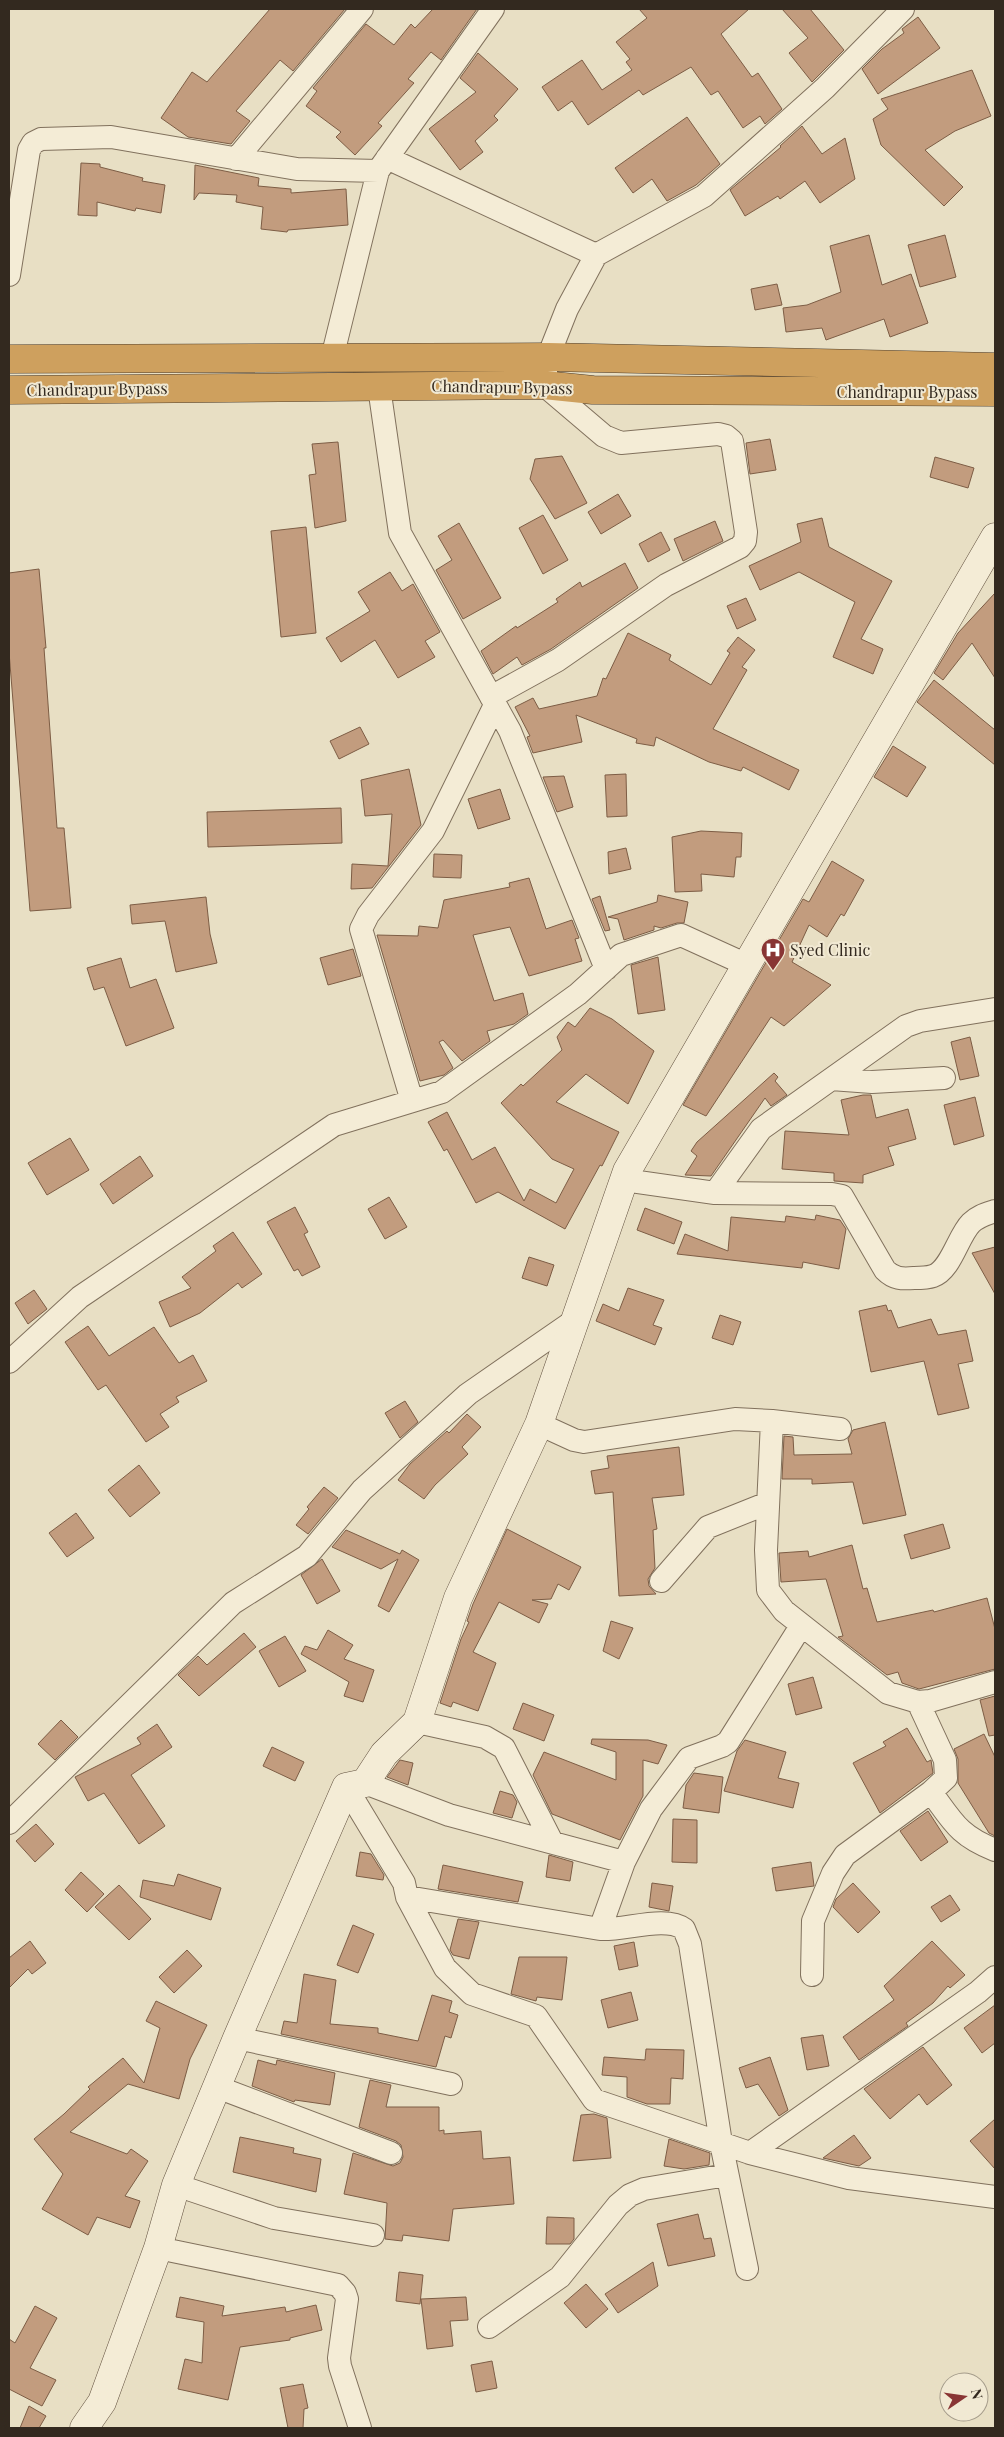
<svg xmlns="http://www.w3.org/2000/svg" width="1004" height="2437" font-family="'Playfair Display',serif">
<rect width="100%" height="100%" fill="#e8dfc4"/>
<!-- building -->
<path fill="#c29c7e" stroke="#7d5d45" d="M270,9h75l-52,62 -13,-11 -44,51 14,10 -19,23 -43,-7 -27,-19 31,-46 15,10z
M433,9h44l-36,51 -10,-8 -23,27 6,4 -36,40 4,3 -27,29 -19,-18 5,-5 -35,-26 11,-15 -4,-3 53,-64 28,21 17,-21 4,4z
M639,9h110l-28,25 31,43 6,-4 24,36 -17,15 -5,-8 -17,12 -25,-37 -7,4 -20,-28 -48,28 -4,-5 -51,35 -16,-24 -14,10 -16,-24 40,-27 20,30 30,-20 -6,-8 4,-3 -14,-17 31,-24z
M782,9h28l34,41 -32,32 -23,-29 19,-15z
M918,17l22,31 -62,46 -16,-25 20,-20 22,-16 -2,-4z
M478,53l40,36 -24,27 4,4 -23,21 8,11 -23,18 -31,-41 47,-37 -16,-14z
M972,70l19,46 -36,15 -30,19 38,37 -19,19 -63,-61 -8,-26 15,-10 -7,-10z
M687,117l33,47 -24,21 -29,16 -15,-22 -19,14 -18,-25z
M802,126l20,28 23,-16 10,41 -35,24 -15,-22 -25,18 -2,-3 -33,20 -15,-26 51,-43 -1,-1z
M81,163l19,1v3l43,11 -1,3 23,4 -4,28 -25,-5 -1,3 -38,-9v14l-19,-1z
M195,165l64,13 -1,8 33,3v4l55,-4 2,36 -60,5 -1,2 -26,-3 2,-22 -27,-5 1,-7 -38,-2 -5,7z
M869,235l13,50 29,-11 17,49 -38,14 -6,-18 -58,21 -4,-12 -36,4 -3,-24 24,-3 34,-13 -11,-46z
M945,235l11,42 -36,10 -12,-42z
M777,284l5,21 -27,5 -4,-21z
M770,439l6,31 -26,4 -4,-31z
M338,442l8,79 -31,7 -6,-53 7,-1 -4,-30z
M562,456l25,47 -32,16 -25,-40 5,-20z
M935,457l39,11 -6,20 -38,-11z
M618,494l13,22 -30,18 -13,-22z
M543,515l25,45 -25,14 -24,-46z
M822,518l7,29 63,34 -31,58 22,10 -10,25 -40,-17 22,-55 -56,-30 -39,18 -11,-24 52,-24 -4,-18z
M715,521l8,20 -40,20 -9,-22z
M459,523l42,75 -38,21 -27,-49 16,-10 -14,-24z
M306,527l10,106 -35,4 -10,-106z
M661,532l9,18 -22,12 -9,-18z
M625,563l13,25 -87,61 -29,16 -5,-8 -24,17 -12,-23 35,-25 1,2 41,-26 -2,-3 24,-17 2,5z
M39,569l7,79h-2l13,180h7l7,80 -41,3 -21,-259v-79z
M390,572l12,19 11,-7 27,48 -15,9 10,16 -37,21 -23,-38 -34,22 -15,-24 44,-27 -12,-19z
M995,593v85l-23,-35 -29,37 -9,-7 24,-40z
M746,598l10,22 -19,9 -10,-23z
M628,633l43,22 -2,5 42,25 19,-32 -3,-2 11,-14 17,13 -13,17 5,3 -34,59 86,41 -10,20 -46,-23 -2,4 -32,-9 -53,-25 -2,9 -18,-3 1,-4 -61,-24 6,27 -49,11 -6,-16 3,-1 -15,-29 18,-9 6,11 58,-13 6,-18 3,1z
M934,680l61,50v35l-78,-63z
M360,727l9,17 -30,15 -9,-18z
M893,746l33,21 -19,30 -33,-20z
M409,769l12,56 -49,63 -21,1 1,-25 36,2 4,-52 -27,2 -4,-36z
M626,774l1,42 -20,1 -2,-42z
M564,776l9,31 -16,5 -14,-35z
M500,789l10,30 -32,10 -10,-30z
M341,808l1,35 -134,4 -1,-35z
M701,831l41,2 -1,24h-5l-2,20 -33,-3 1,17 -27,1 -3,-55z
M626,848l5,21 -22,5 -1,-22z
M434,854l28,1 -1,23 -28,-1z
M832,861l32,19 -20,36 -3,-2 -14,23 -18,-12 -17,37 39,23 -47,41 -13,-9 -65,99 -23,-11 120,-206 6,3z
M529,878l17,51 26,-9 7,18 -4,1 7,22 -53,15 -19,-49 -37,8 21,66 29,-8 5,21 -14,10 -27,7 3,10 -28,20 -19,-21 -4,2 14,26 -9,7 -24,6 -43,-146 41,1 1,-10 19,2 6,-28 66,-13 -1,-4z
M658,895l30,7 -4,21h-7l-16,5 -7,-2v4l-30,10 -6,-21 -10,-2 49,-15z
M600,896l10,34 -5,1 -13,-32z
M206,897l4,37 7,29 -41,9 -11,-51 -33,3 -2,-19z
M353,949l8,27 -33,9 -8,-27z
M658,957l7,53 -27,4 -7,-49z
M121,958l9,30 26,-9 18,49 -48,18 -22,-59 -10,3 -7,-22z
M590,1008l22,11 42,32 -26,53 -42,-30 -30,28 63,30 -17,34 -2,-1 -35,64 -67,-37 -22,11 -29,-54 -3,2 -16,-29 19,-10 25,48 23,-13 29,54 6,-12 26,14 18,-34 -22,-10 -51,-56 20,-19 2,2 39,-36 -5,-13 11,-15 7,5z
M970,1037l9,39 -19,4 -9,-38z
M774,1073l4,4 -3,4 12,14 -16,11 -6,-8 -54,78 -26,-1 12,-19 -6,-5 6,-9z
M863,1095h8l5,23 32,-9 8,30 -28,8 6,18 -31,10v8l-29,-2v-8l-52,-4 3,-38 64,4 -8,-35z
M975,1097l9,39 -30,9 -10,-40z
M70,1138l19,32 -42,25 -19,-32z
M140,1156l13,20 -40,28 -13,-20z
M389,1197l18,30 -22,12 -17,-30z
M295,1207l13,25 -4,2 16,33 -18,9 -4,-7 -4,2 -27,-49z
M645,1208l37,14 -8,22 -37,-14z
M816,1215l24,5 6,9 -7,40 -36,-7 -1,6 -125,-14 8,-20 43,17 3,-34 54,5 1,-6 29,4z
M233,1232l29,42 -20,14 -4,-5 -38,30 -30,14 -11,-25 32,-14 -9,-11 34,-26 -3,-5z
M995,1247v47l-23,-41z
M529,1257l25,8 -7,21 -25,-8z
M628,1288l36,12 -11,25 9,3 -7,17 -59,-24 7,-17 16,7z
M34,1290l13,19 -19,15 -13,-21z
M886,1305l2,6 3,-1 7,18 33,-9 7,16 28,-5 7,31 -15,3 11,44 -31,7 -14,-54 -53,11 -12,-61z
M720,1315l21,7 -8,23 -21,-7z
M88,1326l21,30 45,-29 25,36 14,-8 14,26 -31,16 3,5 -19,12 9,13 -23,15 -40,-57 -8,5 -33,-48z
M405,1401l13,21 -18,16 -15,-25z
M467,1414l14,13 -19,20 6,7 -33,31 -11,14 -26,-19 12,-16 37,-33 2,2z
M885,1422l21,93 -43,9 -10,-42 -41,2v-5h-30l2,-43 9,1 1,18 58,-1 -4,-15 5,-9z
M679,1447l5,48 -32,3 5,31 -4,1 2,38 -7,11 1,7 7,8 -37,2 -6,-104 -18,2 -4,-23 18,-3 -2,-12z
M139,1465l21,28 -30,24 -22,-27z
M324,1487l14,11 -30,36 -12,-9 13,-16 -2,-2z
M76,1513l18,25 -27,19 -18,-24z
M943,1524l7,24 -39,11 -7,-24z
M507,1529l74,38 -12,23 -11,-6 -7,15 -19,1 16,4 -9,19 -40,-21 -26,50 23,11 -18,48 -25,-9 -2,5 -11,-4 21,-64 8,-17 -2,-1 6,-17z
M346,1530l54,24 2,-4 17,10 -30,52 -11,-6 20,-47 -17,10 -49,-22z
M852,1545l11,44 4,-1 10,34 56,-12 1,2 53,-14 8,31v40l-76,20 -17,-6 -4,-11 -11,3 -49,-38 5,-1 -17,-57 -45,3 -2,-29 29,-2 1,6z
M322,1559l18,32 -23,13 -16,-29z
M611,1621l22,7 -14,31 -16,-8z
M328,1630l25,15 -9,14 30,11 -11,32 -19,-6 5,-14 -48,-28 4,-8 12,4z
M244,1633l12,14 -57,49 -21,-21 20,-19 9,9z
M285,1636l21,35 -27,16 -20,-36z
M813,1677l9,31 -26,7 -8,-31z
M995,1696v39l-6,1 -9,-36z
M523,1703l31,12 -10,26 -31,-12z
M61,1720l17,17 -23,23 -17,-16z
M157,1724l15,23 -41,28 34,51 -26,18 -35,-51 -16,8 -13,-24 66,-33 -4,-6z
M907,1728l20,34 4,-2 2,13 -53,40 -27,-50 33,-17 -3,-4z
M984,1734l11,23v79l-6,-3 -31,-50v-24l-4,-10z
M592,1739l56,1 19,5 -9,19 -15,-4v36l-23,44 -68,-26 -19,-39 11,-23 72,28v-28l-25,-8z
M745,1740l41,12 -8,26 21,5 -6,25 -69,-17 13,-40z
M272,1747l32,15 -9,19 -32,-15z
M400,1760l13,3 -5,22 -21,-8z
M694,1773l29,4 -4,36 -36,-5 3,-23z
M500,1791l13,4 4,7 -5,16 -19,-5z
M928,1811l20,31 -27,19 -21,-30z
M673,1819l24,1v43l-25,-1z
M36,1824l18,20 -19,18 -19,-21z
M360,1852l11,2 13,21 -1,5 -27,-4z
M549,1855l24,7 -3,19 -24,-4z
M811,1862l3,24 -38,5 -4,-23z
M443,1865l80,17 -5,20 -80,-13z
M81,1872l23,22 -17,18 -22,-22z
M178,1874l43,14 -10,32 -71,-23 3,-17 31,6z
M652,1883l21,3 -4,25 -20,-4z
M853,1883l27,29 -22,21 -25,-26 3,-8z
M119,1885l32,34 -22,21 -34,-33z
M950,1895l10,15 -19,12 -10,-15z
M458,1919l21,3 -10,37 -16,-4 -3,-5z
M353,1925l21,9 -16,39 -21,-8z
M30,1941l16,22 -14,11 -4,-5 -19,19v-30z
M932,1941l33,34 -15,13 -2,-2 -15,17 -27,20 2,3 -49,34 -16,-23 51,-37 -10,-14z
M634,1942l4,24 -19,4 -5,-24z
M187,1950l15,16 -28,27 -15,-16z
M519,1957h48l-5,43 -25,-3 -1,4 -25,-7z
M304,1974l32,6 -6,44 48,4v5l40,8 14,-46 20,6 -3,11 9,3 -7,23 -6,-2 -9,31 -155,-33 3,-13 13,2z
M631,1992l7,28 -30,8 -7,-28z
M156,2001l51,24 -17,34 -11,40 -51,-15 -58,48 57,22 4,-5 17,12 -23,35 15,5 -10,27 -33,-11 -9,18 -46,-26 21,-35 -29,-35 30,-25 26,-25 -2,-2 35,-29 21,25 16,-55 -14,-7z
M995,2005v38l-13,10 -18,-25z
M823,2035l6,31 -22,4 -6,-32z
M923,2047l29,38 -25,20 -8,-11 -29,25 -26,-30z
M646,2049l38,1 -1,29 -12,-1 -1,26h-23l-20,-7v-20l-25,-2 2,-18 41,3z
M770,2057l18,53 -9,6 -21,-32 -12,4 -7,-20z
M258,2060l18,5 1,-5 58,13 -5,32 -35,-5 -1,2 -42,-16z
M370,2080l21,5 -5,22h53v24l5,-1v4l37,-3 2,28 27,-2 4,47 -61,5 -4,32 -46,-6 -1,6 -17,-2 2,-36 -43,-9 9,-41 40,13 7,-3 3,-6 -2,-12 -5,-4 -37,-14z
M594,2114l13,4 4,40 -38,3 8,-46z
M995,2119v50l-25,-28z
M854,2135l17,23 -12,8 -36,-8z
M240,2137l54,11 -1,5 28,6 -5,33 -83,-20z
M669,2139l41,14 -1,12 -25,4 -20,-3z
M698,2214l6,25 7,-1 4,18 -47,10 -11,-42z
M547,2217l27,1v21l-4,5h-24z
M653,2262l5,24 -40,27 -13,-19z
M399,2272l24,3 -3,29 -24,-3z
M586,2284l22,25 -22,19 -22,-25z
M180,2297l44,9 -2,10 63,-9 1,5 30,-7 6,25 -32,8v2l-50,7 -12,53 -50,-11 7,-30 17,4 2,-41 -28,-5z
M466,2297l2,23 -18,1 3,25 -26,3 -6,-50z
M35,2306l22,12 -27,50 26,12 -14,26 -33,-17v-50l6,4z
M492,2361l5,27 -21,4 -5,-27z
M303,2384l5,24 -4,1 -1,19h-15l-8,-40z
M29,2406l17,10 -7,12h-19z"/>
<g fill="none" stroke-linecap="round" stroke-linejoin="round">
<defs>
<path id="street" d="M387,158l209,97
M236,159l126,-150
M9,275l20,-125 4,-7 8,-4 70,-2 186,32 81,2
M332,358l46,-187 115,-162
M379,387l21,146 110,198 96,238
M491,697l67,-37 108,-75 74,-38 5,-6 1,-9 -14,-91 -6,-5 -8,-2 -97,9 -17,-7 -60,-51 4,-28 19,-48 29,-54 108,-59 121,-108 78,-79
M831,1079l41,3 72,-4
M412,1101l-51,-172 7,-14 65,-84 62,-126
M624,1180l91,13 117,1 10,2 43,74c9,9 17,9 29,8 6,0 13,0 19,-2 18,-6 25,-40 38,-53 7,-7 15,-9 24,-12
M715,1193l46,-64 145,-103 14,-5 75,-12
M9,1362l71,-65 254,-172 108,-33 136,-98 43,-39 60,-20 66,30
M772,1421l-6,129 2,40 16,21 104,82 30,9 12,-1 65,-19
M539,1424l35,16 10,2 151,-23 37,2 68,8
M661,1581l47,-54 60,-24
M417,1722l68,15 19,11 48,94
M365,1783l84,32 175,47
M346,1787l58,96 3,14 38,71 27,26 64,22 58,84 156,53 228,-161 17,-15
M931,1792c22,30 28,44 64,58
M9,1823l224,-220 74,-47 55,-66 106,-96 107,-74
M407,1897l193,32c23,2 66,-14 84,0l6,15 31,199 26,126
M600,1929l24,-67 27,-53 38,-51 33,-12 6,-4 73,-116
M812,1975l1,-54 20,-48 12,-18 86,-63 15,-14 -1,-18 -27,-58
M237,2038l214,46
M217,2087l174,66
M750,2153l99,25 146,19
M176,2185l98,33 99,17
M158,2248l180,37 7,8 2,6 -8,59 1,8 20,62
M489,2327l71,-50 58,-72 12,-10 14,-6 83,-14"/>
<path id="secondary" d="M84,2428l18,-26 56,-154 18,-63 61,-147 109,-251 19,-4 19,-29 33,-32 41,-124 81,-174 88,-253 368,-634"/>
<path id="highway" d="M9,359l539,-2 447,10
M9,390l535,-5 49,5 402,2"/>
</defs>
<!-- street casing -->
<use href="#street" stroke="#81715d" stroke-width="24"/>
<!-- secondary casing -->
<use href="#secondary" stroke="#635240" stroke-width="29"/>
<!-- highway casing -->
<use href="#highway" stroke="#4f4030" stroke-width="29"/>
<!-- street -->
<use href="#street" stroke="#f4ecd6" stroke-width="22"/>
<!-- secondary -->
<use href="#secondary" stroke="#f4ecd6" stroke-width="28"/>
<!-- highway -->
<use href="#highway" stroke="#cea05e" stroke-width="28"/>
</g>
<!-- icons -->
<defs>
<symbol id="hospital-pin" viewBox="-11 -11 22 30"><path d="M0 17L-7.5 6A9.5 9.5 0 1 1 7.5 6Z" fill="#893534" stroke="#f1e9d3"/><path d="M-5-5h3v3.5h4V-5h3V5h-3V1.5h-4V5h-3Z" fill="#fff"/></symbol>
</defs>
<g fill-rule="evenodd">
<use href="#hospital-pin" x="759" y="936" width="28" height="38"/>
</g>
<g text-anchor="middle" stroke-width="4" stroke-linejoin="round" paint-order="stroke">
<!-- street labels -->
<g font-size="16" fill="#33291f" stroke="#f1e9d3">
<text transform="translate(502 387) rotate(1)" y="6">Chandrapur Bypass</text>
<text transform="translate(97 389) rotate(-1)" y="6">Chandrapur Bypass</text>
<text x="907" y="398">Chandrapur Bypass</text>
</g>
<!-- poi labels -->
<g font-size="16" fill="#33291f" stroke="#f1e9d3" text-anchor="start">
<text x="790" y="956">Syed Clinic</text>
</g>
</g>
<!-- border -->
<rect width="1004" height="2437" fill="none" stroke="#33291f" stroke-width="20"/>
<!-- north arrow -->
<g transform="translate(964 2397) rotate(77)"><circle r="24" fill="#f1e9d3" stroke="#a59c8b"/>
<path d="M0-4L9 19L0 12L-9 19Z" fill="#893534"/>
<text y="-8" font-size="14" font-weight="bold" text-anchor="middle" fill="#33291f">N</text>
</g>
</svg>
